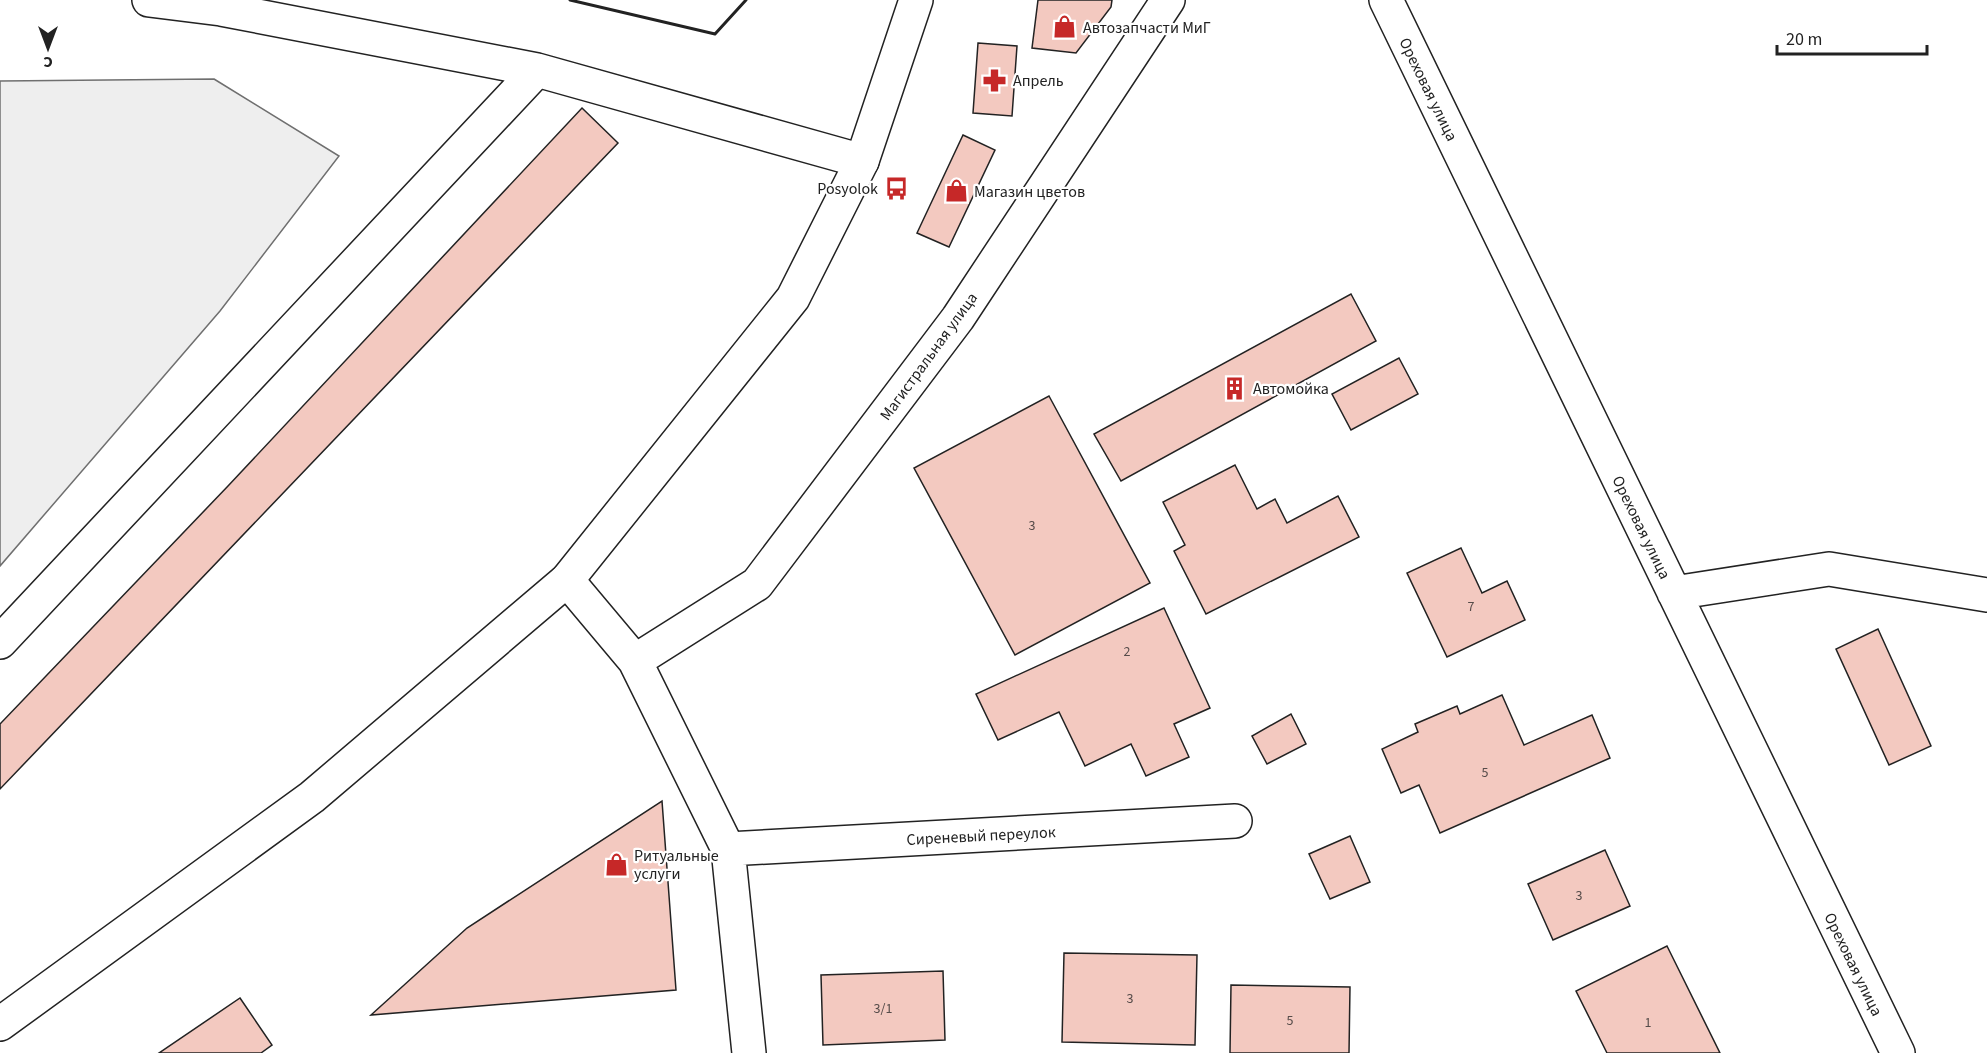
<svg xmlns="http://www.w3.org/2000/svg" width="1987" height="1053" font-family="'Source Sans 3',sans-serif">
<rect width="100%" height="100%" fill="#fff"/>
<!-- green -->
<path fill="#eee" stroke="#6f6f6f" stroke-width="1.5" d="M214,79l125,77 -119,155 -220,255v-485z"/>
<!-- building -->
<path fill="#f3c9c0" stroke="#222" stroke-width="1.5" d="M1038,0h74l-1,7 -35,46 -44,-5z
M978,43l39,3 -5,70 -39,-3z
M582,108l36,35 -618,646v-65l228,-238z
M963,135l32,15 -46,97 -32,-14z
M1351,294l25,47 -255,140 -27,-47z
M1399,358l19,36 -67,36 -19,-36z
M1049,396l101,187 -135,72 -101,-187z
M1235,465l22,44 18,-10 12,24 51,-27 21,41 -153,77 -32,-63 11,-6 -22,-43z
M1461,548l21,45 25,-12 18,39 -78,37 -40,-84z
M1164,608l46,100 -36,16 15,33 -43,19 -15,-32 -46,22 -26,-54 -61,28 -22,-46z
M1878,629l53,117 -42,19 -53,-116z
M1502,695l22,50 68,-30 18,43 -170,75 -21,-48 -18,8 -19,-44 36,-17 -3,-8 42,-18 3,8z
M1291,714l15,30 -39,20 -15,-28z
M662,801l14,189 -305,25 96,-87z
M1350,836l20,46 -40,17 -21,-45z
M1605,850l25,56 -77,34 -25,-56z
M1667,946l53,107h-113l-31,-62z
M1064,953l133,2 -2,90 -133,-3z
M943,971l2,69 -122,5 -2,-70z
M1231,985l119,2 -1,66h-119z
M240,998l32,47 -11,8h-102z"/>
<g fill="none" stroke-linecap="round" stroke-linejoin="round">
<defs>
<path id="minor" d="M149,0l72,9 316,61 325,91
M1386,0l512,1053
M567,580l68,81 93,188 21,204
M1674,593l155,-24 158,26
M0,642l537,-572
M635,661l122,-77 201,-266 210,-318
M728,849l507,-28"/>
<path id="major" d="M0,1024l312,-227 255,-217 226,-282 69,-137 54,-161"/>
</defs>
<!-- minor casing -->
<use href="#minor" stroke="#222" stroke-width="36"/>
<!-- major casing -->
<use href="#major" stroke="#222" stroke-width="36"/>
<!-- minor -->
<use href="#minor" stroke="#fff" stroke-width="33"/>
<!-- major -->
<use href="#major" stroke="#fff" stroke-width="33"/>
<!-- wall -->
<path stroke="#222" stroke-width="3" d="M570,0l145,34 31,-34"/>
</g>
<!-- icons -->
<defs>
<symbol id="shop-bare" viewBox="-9 -9 18 18"><path d="M-5-2.5h2.3a2.7 3.5 0 0 1 5.4 0H5L5.5 6h-11ZM-1.5-2.5h3a1.5 2.3 0 0 0-3 0Z" fill="#c62828" stroke="#fff" stroke-width="2.5" paint-order="stroke"/></symbol>
<symbol id="pharmacy-bare" viewBox="-9 -9 18 18"><path d="M-2-6h4v4h4v4h-4v4h-4v-4h-4v-4h4Z" fill="#c62828" stroke="#fff" stroke-width="2.5" paint-order="stroke"/></symbol>
<symbol id="bus-bare" viewBox="-9 -9 18 18"><path d="M-5-6H5V4H4V6H2V4H-2V6H-4V4H-5ZM-3.5-4V0h7V-4ZM-3.5 1.2v1.5H-2V1.2ZM2 1.2v1.5H3.5V1.2Z" fill="#c62828" stroke="#fff" stroke-width="2.5" paint-order="stroke"/></symbol>
<symbol id="building-bare" viewBox="-9 -9 18 18"><path d="M-4-6H4V6H1V3H-1V6H-4ZM-2.5-4.3h1.7v1.8h-1.7ZM.8-4.3h1.7v1.8H.8ZM-2.5-1h1.7V.8h-1.7ZM.8-1h1.7V.8H.8Z" fill="#c62828" stroke="#fff" stroke-width="2.5" paint-order="stroke"/></symbol>
</defs>
<g fill-rule="evenodd">
<use href="#shop-bare" x="1048" y="10" width="33" height="33"/>
<use href="#pharmacy-bare" x="978" y="64" width="33" height="33"/>
<use href="#bus-bare" x="880" y="172" width="33" height="33"/>
<use href="#shop-bare" x="940" y="174" width="33" height="33"/>
<use href="#building-bare" x="1218" y="372" width="33" height="33"/>
<use href="#shop-bare" x="600" y="848" width="33" height="33"/>
</g>
<g text-anchor="middle" stroke-width="4.5" stroke-linejoin="round" paint-order="stroke">
<!-- number labels -->
<g font-size="14" fill="#564c4a">
<text x="1032" y="530">3</text>
<text x="1471" y="611">7</text>
<text x="1127" y="656">2</text>
<text x="1485" y="777">5</text>
<text x="1579" y="900">3</text>
<text x="1130" y="1003">3</text>
<text x="883" y="1013">3/1</text>
<text x="1290" y="1025">5</text>
<text x="1648" y="1027">1</text>
</g>
<!-- poi labels -->
<g font-size="16" fill="#222" stroke="#fff" text-anchor="start">
<text x="1083" y="33">Автозапчасти МиГ</text>
<text x="1013" y="86">Апрель</text>
<text x="878" y="194" text-anchor="end">Posyolok</text>
<text x="974" y="197">Магазин цветов</text>
<text x="1253" y="394">Автомойка</text>
<text x="634" y="861">Ритуальные<tspan x="634" dy="18">услуги</tspan></text>
</g>
<!-- street labels -->
<g font-size="16" fill="#222" stroke="#fff">
<text transform="translate(1429 89) rotate(64)" y="6">Ореховая улица</text>
<text transform="translate(928 356) rotate(-54)" y="6">Магистральная улица</text>
<text transform="translate(1642 527) rotate(64)" y="6">Ореховая улица</text>
<text transform="translate(981 835) rotate(-3)" y="6">Сиреневый переулок</text>
<text transform="translate(1854 964) rotate(64)" y="6">Ореховая улица</text>
</g>
</g>
<!-- north arrow -->
<g transform="translate(48 48) rotate(180)" stroke="#ffffff" stroke-width="4.5" paint-order="stroke">
<path d="M0-4.5L10 22L0 15L-10 22Z" fill="#222222"/>
<text y="-9" font-size="16" font-weight="bold" text-anchor="middle" fill="#222222">С</text>
</g>
<!-- scale -->
<path d="M1777 45v9h150v-9" fill="none" stroke="#222222" stroke-width="3"/>
<text x="1786" y="45" font-size="18" fill="#222222" stroke="#ffffff" stroke-width="4.5" paint-order="stroke">20 m</text>
</svg>
